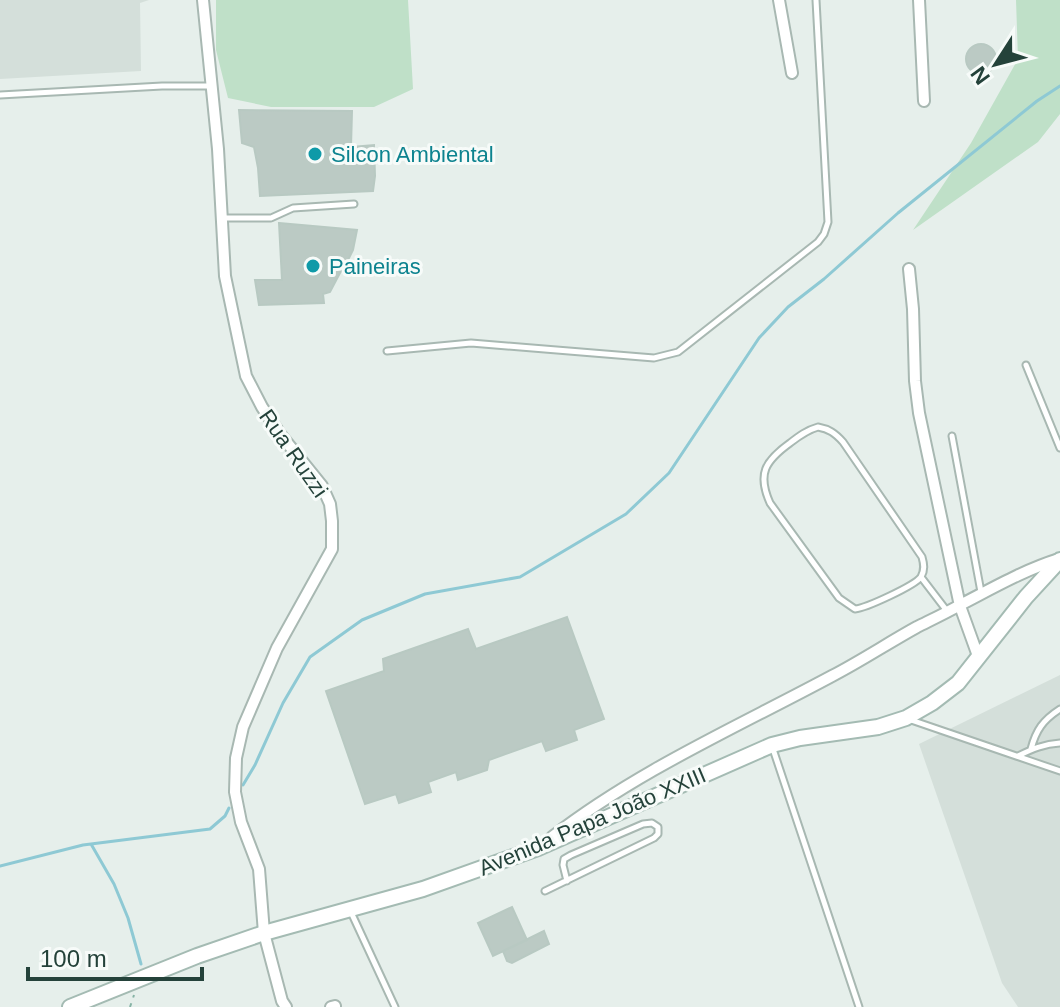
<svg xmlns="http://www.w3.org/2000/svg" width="1060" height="1007" font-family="Helvetica,sans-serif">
<rect width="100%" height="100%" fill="#e6efeb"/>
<!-- built -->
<path fill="#d4dfda" d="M0,0h149l-9,3 1,68 -141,8z
M1060,675v332h-42l-16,-24 -83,-239z"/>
<!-- green -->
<path fill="#bfe0c8" d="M216,0h192l5,89 -39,18h-103l-43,-9 -12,-48z
M1016,0h44v114l-22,28 -125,88 58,-87 47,-84z"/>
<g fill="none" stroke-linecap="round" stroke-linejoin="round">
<!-- stream -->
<path stroke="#8ec9d4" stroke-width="3" d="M243,785l12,-20 28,-62 27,-46 52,-37 63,-26 95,-17 106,-63 43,-41 90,-135 29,-31 36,-28 74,-66 139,-112 23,-15
M91,844l23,40 14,34 13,46
M0,866l83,-21 127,-16 15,-13 4,-8"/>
</g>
<!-- building -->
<path fill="#bbcac4" stroke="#b8c9c2" stroke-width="2" d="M966 59a15 15 0 1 1 30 0a15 15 0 1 1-30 0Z
M239,110l113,1 -1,36 23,-2 1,31 -2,15 -113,5 -2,-28 -4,-21 -12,-4z
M279,223l78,7 -4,20 -5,10 -7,11 -11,21 -7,2 1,9 -65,2 -4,-25h27z
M567,617l37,102 -30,11 3,10 -31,11 -4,-10 -53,19 -2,10 -29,10 -2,-8 -28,10 3,10 -32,11 -3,-9 -31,10 -39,-113 58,-20 -1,-12 85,-30 8,20z
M512,907l15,33 -34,16 -15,-33z
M544,931l5,13 -37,19 -5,-2 -4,-10z"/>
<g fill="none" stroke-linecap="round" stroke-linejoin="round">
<defs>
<path id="lane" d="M0,95l162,-9h48
M223,218h48l22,-10 61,-4
M387,351l84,-8 183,15 24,-6 140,-110 6,-8 4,-12 -12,-222
M1026,365l34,83
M818,427c11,2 17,6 25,15l79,115c2,7 3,13 -1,20 -7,9 -55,31 -66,32l-16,-11 -69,-95c-13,-29 -5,-42 20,-60 9,-7 17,-13 28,-16z
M952,436l29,156
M921,577l26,34
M911,720l149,51
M772,746l87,261
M1031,749c5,-19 12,-29 29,-40
M1018,756c14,-7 26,-12 42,-13
M545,891l109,-53 4,-4v-7l-6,-4 -9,1 -72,31 -7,4 -1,6 4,16
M350,910l45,97"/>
<path id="street" d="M203,0l15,149 7,127 21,100 16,31 18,27 42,52 8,18 2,17v28l-55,99 -34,79 -7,31 -1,34 6,30 18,47 5,64 18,68 4,6
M779,0l13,73
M919,0l5,101
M909,269l4,40 2,72 4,32 41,193 18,50
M552,837c85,-66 185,-110 280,-161 29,-15 56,-33 85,-49 14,-7 29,-14 43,-22 33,-17 64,-35 99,-46
M331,1007l4,-1"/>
<path id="secondary" d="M70,1007l127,-51 67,-23 159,-44 115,-41 234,-103 28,-7 78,-11 28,-9 26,-15 26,-20 68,-86 34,-37"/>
</defs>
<!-- lane casing -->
<use href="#lane" stroke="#a8b8b2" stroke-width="9"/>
<!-- street casing -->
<use href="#street" stroke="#a8b8b2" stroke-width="14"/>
<!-- secondary casing -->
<use href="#secondary" stroke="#a4bbb3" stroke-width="18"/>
<!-- path -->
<path stroke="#86b3a5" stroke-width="2" stroke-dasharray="4 6" stroke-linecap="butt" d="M130,1007l4,-12"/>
<!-- lane -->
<use href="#lane" stroke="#fff" stroke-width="5"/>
<!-- street -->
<use href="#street" stroke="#fff" stroke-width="10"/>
<!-- secondary -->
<use href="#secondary" stroke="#fff" stroke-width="14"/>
</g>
<!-- markers -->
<g fill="#0f9aa8" stroke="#f7fbf9" stroke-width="3">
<circle cx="315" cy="154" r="8"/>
<circle cx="313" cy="266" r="8"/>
</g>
<g text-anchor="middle" stroke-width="6" stroke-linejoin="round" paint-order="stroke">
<!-- culture labels -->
<g font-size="22" fill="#0d838f" stroke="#f7fbf9" text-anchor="start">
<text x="331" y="162">Silcon Ambiental</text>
<text x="329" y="274">Paineiras</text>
</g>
<!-- street labels -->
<g font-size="22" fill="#24423a" stroke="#f7fbf9">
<text transform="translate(294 453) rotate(55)" y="8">Rua Ruzzi</text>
<text transform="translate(592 821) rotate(-23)" y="8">Avenida Papa João XXIII</text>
</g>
</g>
<!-- north arrow -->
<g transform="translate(996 64) rotate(234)" stroke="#f7fbf9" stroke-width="6" paint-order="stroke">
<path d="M0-6L14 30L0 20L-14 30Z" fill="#24423a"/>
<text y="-12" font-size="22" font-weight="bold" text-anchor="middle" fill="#24423a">N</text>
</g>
<!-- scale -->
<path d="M28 967v12h174v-12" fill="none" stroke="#24423a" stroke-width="4"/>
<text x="40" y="967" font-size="24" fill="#24423a" stroke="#f7fbf9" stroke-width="6" paint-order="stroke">100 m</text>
</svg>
